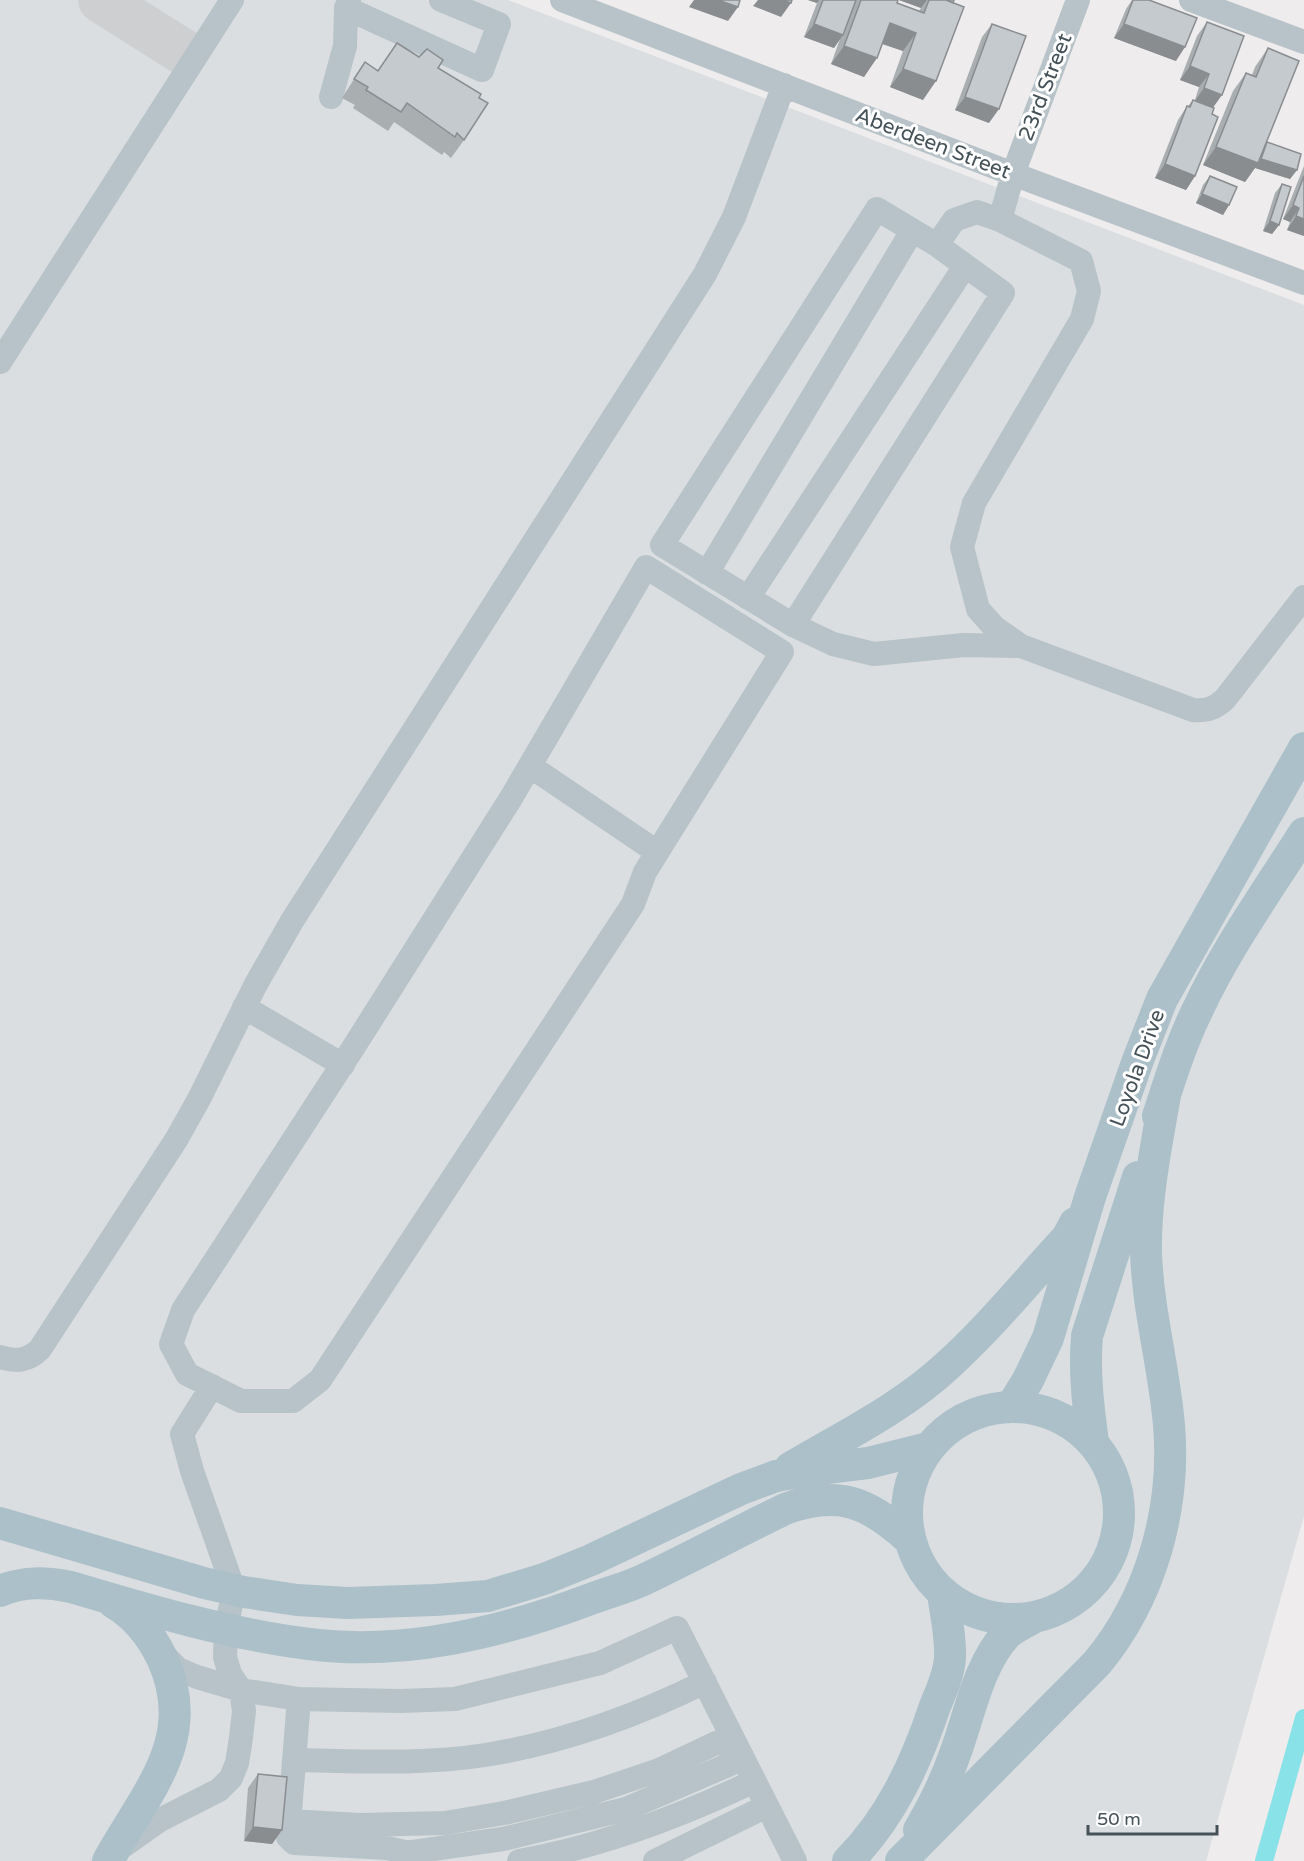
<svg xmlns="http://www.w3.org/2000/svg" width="1304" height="1861" font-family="'Varela Round',sans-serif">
<rect width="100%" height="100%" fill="#eeecec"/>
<!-- airport -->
<path fill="#dadee0" d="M0,0h508l796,305v1211l-98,345h-1206z"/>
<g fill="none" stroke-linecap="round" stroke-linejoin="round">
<!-- canal -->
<path stroke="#89e2e7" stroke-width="18" d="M1264,1861l40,-143"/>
<!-- taxiway -->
<path stroke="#cecfd1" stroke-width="46" d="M101,0l84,53"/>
<!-- minor -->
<path stroke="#b7c3c8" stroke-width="24" d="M349,0l-3,8 136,62 17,-46 -58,-24
M562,0l451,174 291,109
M1191,0l113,42
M331,97l14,-51 1,-38
M1000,220l13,-46 65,-174
M937,245l17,-25 23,-8 23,8 81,41 8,30 -7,28 -108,184 -12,44 16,62 16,18 27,19 172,64c15,1 22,-2 32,-11l79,-102
M0,362l232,-362
M646,567l136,85 -137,220 -12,32 -313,476 -27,21h-52l-54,-27 -16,-30 12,-34 172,-265 156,-247z
M707,573l205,-342
M748,598l217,-332
M793,625l210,-332 -66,-48 -60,-36 -215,336 131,80 40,19 41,10 90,-9 57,1
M530,766l127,86
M244,1007l99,58
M0,1357c16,5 28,4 40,-8l136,-209 23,-41 57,-115 36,-63 413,-647 29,-57 50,-132
M212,1386l-30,48 10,37 42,119 -8,39 -1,28 5,17 11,16 58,9 102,2 54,-2 145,-36 77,-35 118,233
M299,1699l-11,138 6,6 93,5 35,8
M294,1760c63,1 128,5 191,-5 76,-12 151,-39 220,-73
M289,1821l71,4 85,-2 59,-10 90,-21 65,-22 57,-27 7,-1 5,5 8,15
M119,1849l41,-29 59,-30 12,-12 6,-15 4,-25 3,-27 -3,-21 -44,-13 -19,-8 -19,-19
M406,1853l97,-14 123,-30 109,-47
M519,1861c79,-14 155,-42 227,-76
M655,1861l112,-55"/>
<!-- major -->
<path stroke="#acc0ca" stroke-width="32" d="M1158,1116c12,-36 23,-73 40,-107 29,-62 70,-119 106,-176
M1012,1406l16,-26 20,-42 42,-141 48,-137 24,-61 142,-251
M907 1513a106 106 0 1 1 212 0a106 106 0 1 1-212 0Z
M1093,1442c-5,-36 -9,-70 -6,-106l51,-159
M790,1468c54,-32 112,-60 158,-103 43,-39 79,-84 119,-127l8,-15
M0,1523l204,60 40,9 53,8 51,3 87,-3 53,-4 56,-17 47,-19 150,-71 35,-13 42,-7 50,-6 60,-15
M0,1591c24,-10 46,-9 71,-4 77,23 158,47 238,57 95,12 191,-11 279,-44 18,-7 38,-12 55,-20 48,-23 95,-48 142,-71 54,-20 85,-6 125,31
M919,1830c14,-24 27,-50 36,-76 14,-37 23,-89 51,-119 7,-7 19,-12 27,-17
M108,1861c37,-68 92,-122 54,-203 -11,-23 -26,-42 -48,-55
M848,1861c43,-43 68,-98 87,-155 6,-14 14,-32 15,-48 1,-21 -4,-43 -7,-64
M901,1861l196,-198c54,-65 79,-154 72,-238 -5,-58 -21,-114 -23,-172 -1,-53 10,-105 19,-158"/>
</g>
<!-- wall -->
<path fill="#a9aeb1" d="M808,0h90l-1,3 22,8 2,-3 -22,-8h55l-31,100 -33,-13 13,-36 -21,-7 -18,33 -33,-13 9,-25 -6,9 -30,-11 13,-34z
M1132,0h17l27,61 -62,-23 12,-29z
M1207,22l6,86 -18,68 -9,14 -31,-12 23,-58 9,-14h1l5,-6h2l4,-13 -19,-7 17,-44z
M992,24l-3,99 -34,-13 27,-73z
M397,43l41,25 41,30 -15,42 -13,18 -7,-6 -2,3 -48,-33 -6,9 -35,-23 2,-3 -13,-7 23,-36 13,8z
M1268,48l-2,97 31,25 -7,9 -35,-11 -10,14 -42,-17 30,-74 13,-18 6,2 3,-8z
M1304,166v70l-17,-6 3,-8 -7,-3z
M1210,176l19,29 -6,10 -27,-12 7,-18z
M1282,184l-3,41 -7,9 -9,-3 12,-38z
M258,1774l24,56 -10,14 -28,-3 4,-53z"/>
<!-- shaded-wall -->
<path fill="#8a8d90" d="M694,0h24l20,7 -10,14 -39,-14z
M758,0h25l8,3 -10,14 -28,-11z
M808,0h11l-2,3z
M899,0h28l-6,8z
M890,23l26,10 -13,18 -26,-9z
M814,24l29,11 -9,13 -30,-11z
M1124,24l61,23 -9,14 -62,-23z
M844,46l33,12 -13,19 -33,-13z
M1190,66l19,8 -10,13 -19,-7z
M903,69l33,12 -13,19 -33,-13z
M1204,88l18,7 -10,14 -18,-7z
M965,97l34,12 -10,14 -34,-13z
M1216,147l42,16 3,-4 36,11 -7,9 -35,-11 -10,14 -42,-17z
M1165,164l30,12 -9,14 -31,-12z
M1202,194l27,11 -6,10 -27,-12z
M1293,205l6,3 -9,14 -7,-3z
M1296,216l8,3v17l-17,-6z
M1270,221l9,4 -7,9 -9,-3z
M253,1827l29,3 -10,14 -28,-3z"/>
<!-- building -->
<path fill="#c5cace" stroke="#8a8d90" stroke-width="1.5" d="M718,0h22l-2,7z
M783,0h9l-1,3z
M823,0h33l-13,35 -29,-11z
M861,0h37l-1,3 27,10 5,-13h17l18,7 -28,74 -33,-12 13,-36 -26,-10 -13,35 -33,-12z
M946,0h8l-1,3z
M1133,0h16l48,18 -12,29 -61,-23z
M1207,22l37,14 -22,59 -18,-7 5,-14 -19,-8z
M992,24l34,12 -27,73 -34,-12z
M397,43l22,14 8,-8 16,11 -5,8 43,26 -2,4 9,5 -24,37 -7,-7 -2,4 -48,-34 -6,9 -35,-22 2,-3 -14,-8 11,-17 13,9z
M1268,48l31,13 -41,102 -42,-16 30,-74 10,4z
M1193,100l21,8 -2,6 6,3 -23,59 -30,-12 22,-58 3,1z
M1267,142l34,12 -4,16 -36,-11z
M1210,176l27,11 -8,18 -27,-11z
M1304,176v43l-8,-3 3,-8 -6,-3z
M1282,184l9,3 -12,38 -9,-4z
M258,1774l29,3 -5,53 -29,-3z"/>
<g text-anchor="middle" stroke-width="6" stroke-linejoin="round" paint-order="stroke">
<!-- street labels -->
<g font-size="21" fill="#455258" stroke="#fff">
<text transform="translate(1045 87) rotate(-69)" y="7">23rd Street</text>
<text transform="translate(933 143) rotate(21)" y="7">Aberdeen Street</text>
<text transform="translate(1137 1068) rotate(-70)" y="7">Loyola Drive</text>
</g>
</g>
<!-- scale -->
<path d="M1088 1825v9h129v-9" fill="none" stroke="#455258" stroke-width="3"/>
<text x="1097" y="1825" font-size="18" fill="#455258" stroke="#ffffff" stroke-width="4.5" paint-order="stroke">50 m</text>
</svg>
